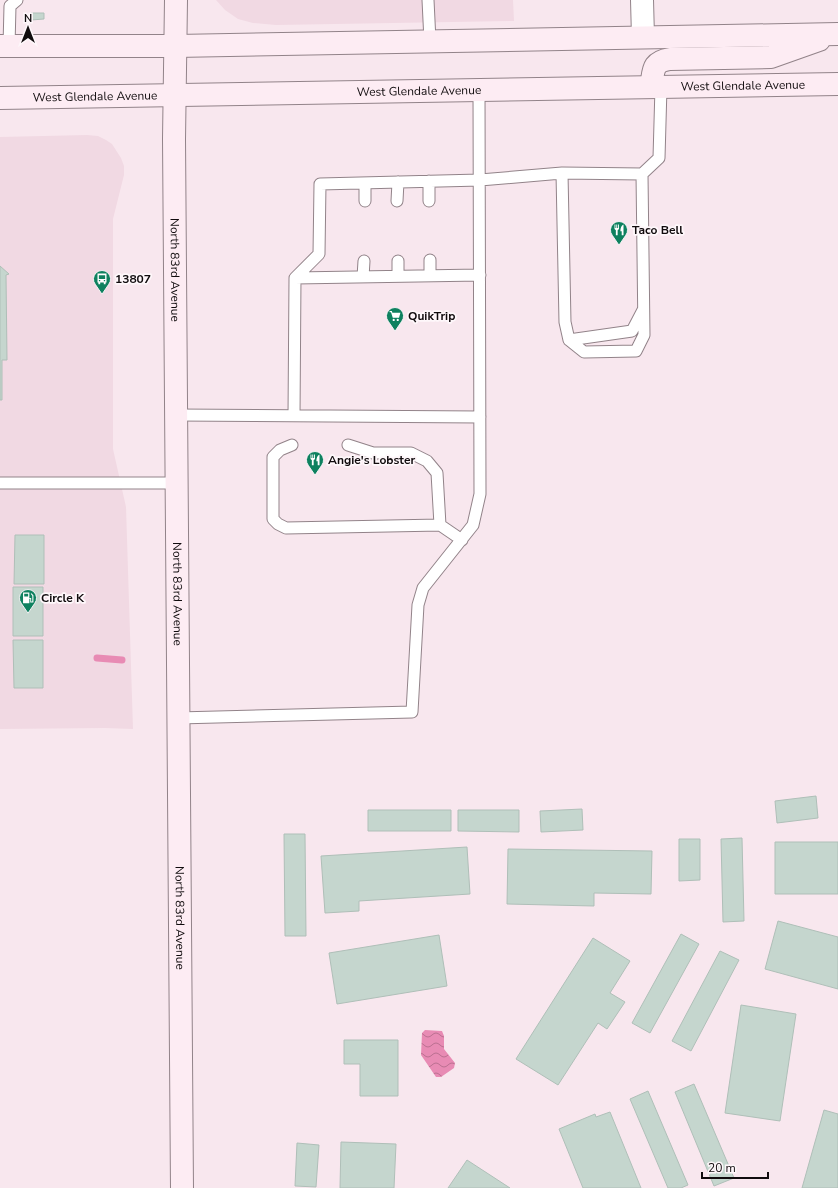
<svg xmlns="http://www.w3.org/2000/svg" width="838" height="1188" font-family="'Nunito Sans',sans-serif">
<defs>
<pattern id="water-waves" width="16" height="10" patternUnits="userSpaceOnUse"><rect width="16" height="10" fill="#e88bb4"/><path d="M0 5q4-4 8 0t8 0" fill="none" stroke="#bb7091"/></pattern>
</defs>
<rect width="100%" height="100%" fill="#f8e7ee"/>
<!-- built -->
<path fill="#f1d9e3" d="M216,0h297l1,21 -238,4 -23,-2 -15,-4 -13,-9z
M87,135l11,1 8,4 6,4 9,14 3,8v9l-11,44v230l13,58 7,222 -28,-1 -105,1v-592z"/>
<!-- water -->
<path fill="url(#water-waves)" d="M425,1030l17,1 2,5v13l11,14 -1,5 -13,9h-5l-15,-22 1,-22z"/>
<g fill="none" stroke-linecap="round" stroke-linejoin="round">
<!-- stream -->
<path stroke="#e88bb4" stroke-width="7" d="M97,658l25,2"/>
</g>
<!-- building -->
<path fill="#c5d6ce" stroke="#afbfb8" d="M31,13h13v6l-13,1z
M0,266l9,8 -3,1 1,85h-5v40h-2z
M15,535h29v49h-30z
M13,587h30v49h-30z
M13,640h30v48h-29z
M816,796l2,22 -41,5 -2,-22z
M582,809l1,21 -42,2 -1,-21z
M368,810h83v21h-83z
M458,810h61v22l-61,-1z
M284,834h21l1,102h-21z
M742,838l2,83 -21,1 -2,-83z
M679,839h21v41l-21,1z
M775,842h63v52h-63z
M467,847l3,47 -111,7v10l-34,2 -4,-57z
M508,849l144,2 -1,43 -57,-1v13l-87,-2z
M778,921l60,16v52l-73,-20z
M681,934l18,10 -49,89 -18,-10z
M439,935l8,51 -110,18 -8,-51z
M593,938l37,23 -20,32 15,9 -18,27 -9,-6 -40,62 -42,-26z
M720,951l19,9 -48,91 -19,-10z
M741,1005l55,9 -16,107 -55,-8z
M344,1040h54v56h-38v-32h-16z
M694,1084l40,94 -20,8 -39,-94z
M648,1091l40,94 -7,3h-13l-38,-89z
M824,1110l14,4v74h-36z
M610,1112l31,76h-58l-24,-59 36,-15 1,3z
M341,1142l55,2 -2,44h-54z
M297,1143l22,2 -3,42 -21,-1z
M467,1160l43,28h-62z"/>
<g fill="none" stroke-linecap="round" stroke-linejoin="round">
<defs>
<path id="service" d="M428,0l2,41
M9,46l1,-40 7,-6
M562,173l3,149 4,18 15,12 52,-1 8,-16 -2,-161
M365,201v-18
M397,201l1,-19
M429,201v-20
M430,260v16
M398,276v-15
M363,277l1,-16
M295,278l24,-24 1,-70 160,-4 82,-7 80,1 17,-16 2,-71
M569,340l63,-9 11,-21
M176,415l304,2
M294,416l1,-138 185,-3
M292,445l-12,5 -7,7v62l5,5 8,4 154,-3 22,15
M348,445l25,8h38l16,8 10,12 3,52
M0,483h176
M178,718l234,-6 6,-107 5,-17 50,-63 7,-31 -1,-404"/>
<path id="minor" d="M642,0l1,37"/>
<g id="secondary">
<path id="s1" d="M176,0l-2,139 8,1049"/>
<path d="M0,46h176l662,-12"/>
<path d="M651,87c3,-16 0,-25 19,-28l101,-2 48,-17"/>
<path id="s2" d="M0,98l838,-14"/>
</g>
</defs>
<!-- service casing -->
<use href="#service" stroke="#928389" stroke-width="13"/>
<!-- minor casing -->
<use href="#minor" stroke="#928389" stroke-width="24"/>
<!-- secondary casing -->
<use href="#secondary" stroke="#928389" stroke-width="24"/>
<!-- service -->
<use href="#service" stroke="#fff" stroke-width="11"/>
<!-- minor -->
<use href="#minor" stroke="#fff" stroke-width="22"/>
<!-- secondary -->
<use href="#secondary" stroke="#fdecf3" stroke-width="22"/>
</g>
<!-- icons -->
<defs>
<symbol id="restaurant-pin" viewBox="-11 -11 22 30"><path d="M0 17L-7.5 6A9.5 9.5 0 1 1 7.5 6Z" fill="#0e815f" stroke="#fef7fa"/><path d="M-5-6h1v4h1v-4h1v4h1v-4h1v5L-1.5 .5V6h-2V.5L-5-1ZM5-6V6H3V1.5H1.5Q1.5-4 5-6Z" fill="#fff"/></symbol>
<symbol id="bus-pin" viewBox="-11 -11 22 30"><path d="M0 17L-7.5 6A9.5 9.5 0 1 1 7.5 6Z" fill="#0e815f" stroke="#fef7fa"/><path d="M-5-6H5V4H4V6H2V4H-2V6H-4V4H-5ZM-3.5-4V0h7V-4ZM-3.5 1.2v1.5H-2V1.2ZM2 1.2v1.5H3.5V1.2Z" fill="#fff"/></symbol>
<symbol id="supermarket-pin" viewBox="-11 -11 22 30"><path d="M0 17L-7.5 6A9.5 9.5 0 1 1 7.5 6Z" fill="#0e815f" stroke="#fef7fa"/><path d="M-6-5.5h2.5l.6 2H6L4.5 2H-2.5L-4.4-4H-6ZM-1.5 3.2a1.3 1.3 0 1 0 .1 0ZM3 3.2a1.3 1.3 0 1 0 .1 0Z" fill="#fff"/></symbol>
<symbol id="fuel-pin" viewBox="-11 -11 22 30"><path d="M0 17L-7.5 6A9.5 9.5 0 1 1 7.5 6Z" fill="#0e815f" stroke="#fef7fa"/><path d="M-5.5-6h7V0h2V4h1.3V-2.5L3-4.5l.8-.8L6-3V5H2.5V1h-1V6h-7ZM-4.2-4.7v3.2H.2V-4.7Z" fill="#fff"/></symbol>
</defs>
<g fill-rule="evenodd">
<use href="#restaurant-pin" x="609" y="220" width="20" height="27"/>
<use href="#bus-pin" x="92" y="269" width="20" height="27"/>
<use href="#supermarket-pin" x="385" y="306" width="20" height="27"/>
<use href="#restaurant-pin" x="305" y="450" width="20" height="27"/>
<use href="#fuel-pin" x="18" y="588" width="20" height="27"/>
</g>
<g text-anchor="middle" stroke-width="3.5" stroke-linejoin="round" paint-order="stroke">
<!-- street labels -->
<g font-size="12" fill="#100b0d" stroke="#fef7fa">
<text dy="4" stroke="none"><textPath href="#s2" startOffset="743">West Glendale Avenue</textPath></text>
<text dy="4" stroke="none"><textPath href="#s2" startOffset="419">West Glendale Avenue</textPath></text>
<text dy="4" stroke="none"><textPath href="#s2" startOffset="95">West Glendale Avenue</textPath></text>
<text dy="4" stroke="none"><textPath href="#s1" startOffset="270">North 83rd Avenue</textPath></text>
<text dy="4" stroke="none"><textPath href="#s1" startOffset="594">North 83rd Avenue</textPath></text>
<text dy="4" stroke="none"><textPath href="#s1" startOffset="918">North 83rd Avenue</textPath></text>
</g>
<!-- poi labels -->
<g font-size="12" font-weight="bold" fill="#100b0d" stroke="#fef7fa" text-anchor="start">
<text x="632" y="234">Taco Bell</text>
<text x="115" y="283">13807</text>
<text x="408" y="320">QuikTrip</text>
<text x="328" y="464">Angie's Lobster</text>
<text x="41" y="602">Circle K</text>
</g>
</g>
<!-- north arrow -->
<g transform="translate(28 28)" stroke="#fef7fa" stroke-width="3" paint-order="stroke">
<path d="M0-3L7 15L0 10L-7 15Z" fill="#100b0d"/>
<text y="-6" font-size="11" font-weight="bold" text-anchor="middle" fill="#100b0d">N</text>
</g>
<!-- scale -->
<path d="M702 1172v6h66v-6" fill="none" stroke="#100b0d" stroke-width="2"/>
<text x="708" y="1172" font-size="12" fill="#100b0d" stroke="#fef7fa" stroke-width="3" paint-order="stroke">20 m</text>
</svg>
